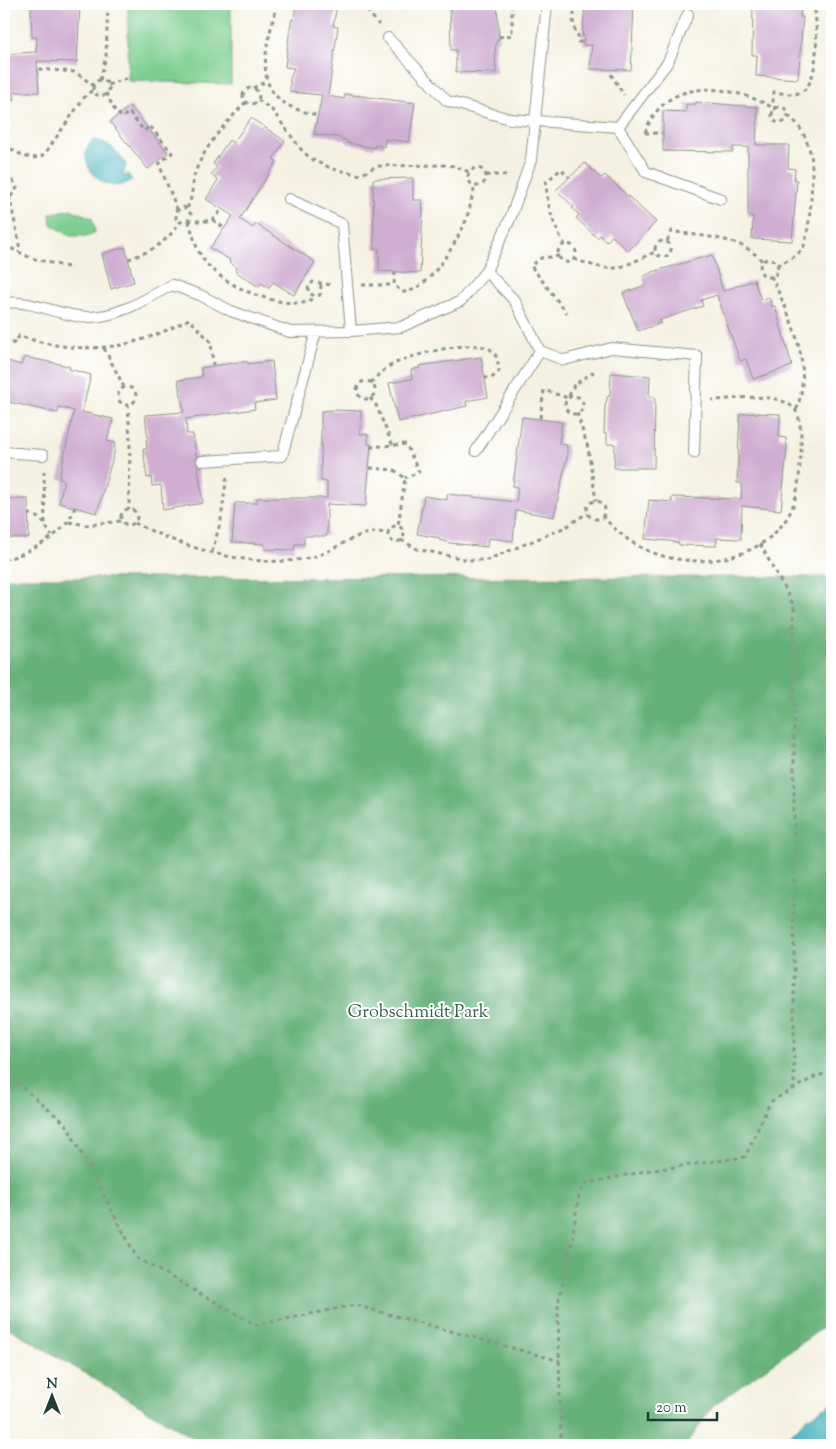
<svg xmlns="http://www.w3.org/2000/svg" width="836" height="1449" font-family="'Sorts Mill Goudy',serif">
<rect width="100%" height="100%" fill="#fff"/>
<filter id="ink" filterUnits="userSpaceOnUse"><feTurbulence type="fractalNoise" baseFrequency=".02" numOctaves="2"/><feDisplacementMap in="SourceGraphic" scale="10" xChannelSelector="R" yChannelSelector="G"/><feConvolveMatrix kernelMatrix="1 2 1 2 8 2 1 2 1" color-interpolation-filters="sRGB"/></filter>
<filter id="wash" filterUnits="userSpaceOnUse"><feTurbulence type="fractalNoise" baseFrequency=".0096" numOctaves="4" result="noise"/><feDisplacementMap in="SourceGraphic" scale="20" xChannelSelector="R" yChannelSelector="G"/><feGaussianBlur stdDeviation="1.12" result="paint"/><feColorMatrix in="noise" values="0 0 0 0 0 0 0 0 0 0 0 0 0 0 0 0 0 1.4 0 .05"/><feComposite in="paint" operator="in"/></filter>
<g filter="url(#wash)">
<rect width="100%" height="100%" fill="#f5f1e2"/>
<!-- green -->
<path fill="#7dce90" stroke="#4e8662" d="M128,4h103v80l-103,-3z
M70,209l22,9 3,14 -5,4h-20l-19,-12 -1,-10z"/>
<!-- forest -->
<path fill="#66b17a" stroke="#427757" d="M832,577v744l-119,85 -27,39h-481l-201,-120v-747z"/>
<!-- water -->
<path fill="#47b6c1" stroke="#337a7a" d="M94,140c16,2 23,11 32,24l-3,13 5,-3 4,6c-31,22 -61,-26 -38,-40z
M832,1403v42h-51l25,-26z"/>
<g id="blocks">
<!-- building -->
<path fill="#cfaed2" d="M31,4h49l-3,58 -40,-1 2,31h-25v8h-10v-46l32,-2 1,-15h-5z
M296,4l41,2 -4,20 5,1 -10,69 16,3 1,-5 70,9 -6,39 -24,-3 -1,8 -9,-2v3l-28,-5v-2l-10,-4 -23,-3 8,-39 -32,-3v-13l4,-11 -9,-1 5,-39 2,-9 2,1z
M450,4h47l2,36h-2l-2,9 1,24 -40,-1v-22h-5z
M587,4h47l-3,66 -41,-1 2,-24h-9l1,-9h-2l3,-30z
M753,4h41v2h7l-1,11h3l-5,62 -42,-3 1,-21h-5z
M696,102l62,5 -2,38h33l-1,23 7,1 -1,11h3l-5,61 -40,-2 1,-23h-5v-69h-15v5l-70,-1v-40l23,1v-8h10z
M130,106l38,47 -20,16 -38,-47z
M251,118l34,23 -12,18 4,2 -37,58 13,9 3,-4 59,38 -21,33 -21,-13 -4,6 -8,-5 -2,4 -24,-16 2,-3 -8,-6 1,-2 -20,-12 23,-32 -27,-17 12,-19 -7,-5 6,-8 -4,-3 16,-24 4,3z
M585,163l16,15 4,-3 51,47 -28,29 -16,-15 -6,6 -6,-7 -3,3 -21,-20 3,-3 -7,-7 2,-1 -18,-17z
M413,178v22h9l1,10 -3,63 -41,-2v-22h-5l-1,-70z
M125,247l9,35 -23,7 -9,-35z
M712,255l11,36 31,-11 7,20 8,-3 3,10 3,-1 17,60 -39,13 -7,-20 -6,2 -23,-66 -16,5 2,6 -43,14 1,3 -23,8 -15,-38 23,-8 -3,-8 9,-5z
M24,357l36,7 10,3 -1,2 22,6 -9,37 31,7 -6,22 8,2 -1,10 -17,60 -38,-10 5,-23 -5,-1 15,-68 -15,-4 -1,6 -54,-12v-41l17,5z
M481,357l7,40 -22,4 1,5 -69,16 -9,-39 23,-4 -1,-9 9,-2 -1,-2z
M272,361l4,39 -22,3 1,6 -69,10 1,15h6l10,69 -40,7 -2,-25 -9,1 -1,-9 -4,1 -4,-29h4l-1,-9 2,-1 -3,-24 39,-3 -6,-32 24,-3 -1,-9 38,-6h9v2z
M611,373l39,3 -1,21h6l-1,71h-40l1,-24h-8v-10h-3l1,-29 3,-9h2z
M333,410l28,1 -1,23h8v10h3l-5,62 -39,-2v32h-23v8h-9l-1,6 -29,-1v-5l-33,-2 3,-39h22v-5h70v-16l-6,-1v-70z
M754,413l26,1 -1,23 7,1 1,9 -6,63 -39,-4 -1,33 -24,-1 -1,8 -37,-1v-2l-10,-2 -24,-2 4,-39 23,2v-5l69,2 1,-16h-5l3,-69z
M522,417l40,5 -3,22 8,1v12l-13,60 -38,-7 -3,31 -25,-3 -1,9 -37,-4 -11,-3 1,-2 -23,-4 7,-38 23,4v-6l69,8 2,-15 -5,-1z
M4,499h24l1,39h-25z"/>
</g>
</g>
<g filter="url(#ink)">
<use href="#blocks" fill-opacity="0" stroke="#8a978b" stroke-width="1"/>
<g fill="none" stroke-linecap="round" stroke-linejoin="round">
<defs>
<path id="service" d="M388,38l59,63 63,18 108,8 50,-65 20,-48
M618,127l28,45 75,27
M289,199l53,25 9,107
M486,271l29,30 25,50 24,9 48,-12 85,8 -3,97
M4,303c29,-4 58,15 86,14 31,-1 55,-18 82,-32l28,10 31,16 59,21 61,-1 50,-4 60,-26 25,-30 24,-52 21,-59 16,-156
M476,451l64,-100
M4,452l39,3
M202,461l80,-5 34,-124"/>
</defs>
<!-- service casing -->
<use href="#service" stroke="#8a978b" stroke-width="12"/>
<!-- path -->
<path stroke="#8a978b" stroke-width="3" stroke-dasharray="4 4" stroke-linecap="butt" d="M277,4c-13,53 -30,98 41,111
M362,4l17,21
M575,4l-2,20 2,6 3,2v10h6
M499,37l13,-2v-31
M39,69l36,3 18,13
M611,74l13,21
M100,80l6,-24 2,-52
M93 88a8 8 0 1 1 16 0a8 8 0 1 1-16 0Z
M108,85l20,-7
M253,88l14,-7
M243 96a8 8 0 1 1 16 0a8 8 0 1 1-16 0Z
M106,93l8,16 8,9 7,-6 15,19 6,-5 22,27 -13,11 18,45
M258,100l14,10 31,42 12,9 18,8 28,6 15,-9 69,-1 10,1 14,6
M772 115a8 8 0 1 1 16 0a8 8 0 1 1-16 0Z
M645,133c20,-59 87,-49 130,-24l-2,-8 1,-9c8,1 20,4 27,0 20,-9 16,-70 13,-88
M645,133h17
M4,145c14,7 25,18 40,10l42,-60 7,-5
M468 177a9 9 0 1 1 18 0a9 9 0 1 1-18 0Z
M486,175h24
M4,183l9,-2 4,7 -6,8 -7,-2
M9,196l10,45v11
M187,208c7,-11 4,-26 9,-38 11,-27 30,-47 50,-68
M213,220l11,8
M188,221c5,10 6,22 12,33 17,31 75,54 109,48l4,-6
M188,221h23l11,-11
M655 249a8 8 0 1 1 16 0a8 8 0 1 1-16 0Z
M667,241l5,-10c32,7 68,4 91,31
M558 253a9 9 0 1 1 18 0a9 9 0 1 1-18 0Z
M4,245l27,13 41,10
M565,245c-12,-20 -18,-40 -19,-63l15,-13 8,8
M559,256l-18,2 -10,8 36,47
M128,259c23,-7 39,-17 52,-37l8,-1 3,-7 -7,-7 -8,4v8l4,3
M574,259c42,15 41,11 81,-7
M760 268a9 9 0 1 1 18 0a9 9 0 1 1-18 0Z
M777,265c9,-4 20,-8 26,-17 7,-13 11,-78 8,-93 -4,-15 -10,-31 -23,-39
M395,272l-1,13 8,7c25,1 51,-45 61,-65 6,-12 8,-27 12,-41
M771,276c20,43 43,88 25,135
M321,285l-1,10 -4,1 -6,-2 -2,-7 5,-5 18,3
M362,285h32
M4,347l12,-5 3,-6c63,20 112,15 170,-17l22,23 2,23
M104,348l20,39
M357 390a9 9 0 1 1 18 0a9 9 0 1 1-18 0Z
M371,383c7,-9 17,-17 27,-21 17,-8 73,-22 90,-14 9,4 10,14 11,23l-6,6 -8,1
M118 396a9 9 0 1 1 18 0a9 9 0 1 1-18 0Z
M565 405a9 9 0 1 1 18 0a9 9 0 1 1-18 0Z
M370,398l6,7 17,41
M128,404l2,36 -1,69
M577,413l11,35 8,53
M540,418l4,-28 24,8 6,-13 21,-14
M370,447l36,-3 13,28 -14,6
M370,468l24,2 11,8 -7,48
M44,471l1,53
M587 510a9 9 0 1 1 18 0a9 9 0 1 1-18 0Z
M121 517a8 8 0 1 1 16 0a8 8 0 1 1-16 0Z
M28,513l13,6 11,17
M602,516c12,12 23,23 38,31 45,24 117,18 147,-29 10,-16 12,-36 13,-54 2,-12 2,-44 -4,-53 -16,-22 -62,-11 -84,-11
M69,522l17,3 35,-4
M135,523c50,26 125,49 181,33 25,-8 43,-28 71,-23
M388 534a8 8 0 1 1 16 0a8 8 0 1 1-16 0Z
M401,540l16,9 52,11h18l79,-33 21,-14
M760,544l34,62v483
M212,552l9,-32 6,-46
M4,560c27,-8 62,-25 71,-53
M4,1072l62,52 71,134 119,67 99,-20 205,56
M561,1445l-3,-142 10,-38 11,-71 8,-11 59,-12 99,-14 25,-55 48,-27 14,-1"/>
<!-- service -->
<use href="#service" stroke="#fff" stroke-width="10"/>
</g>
</g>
<g text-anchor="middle" stroke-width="4" stroke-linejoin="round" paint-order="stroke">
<!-- park labels -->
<g font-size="18" fill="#36614b" stroke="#fff">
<text x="418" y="1017">Grobschmidt Park</text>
</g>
</g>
<!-- margin -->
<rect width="836" height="1449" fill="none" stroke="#fff" stroke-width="20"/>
<!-- north arrow -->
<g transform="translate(52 1396)" stroke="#ffffff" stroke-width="4" paint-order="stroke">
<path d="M0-4L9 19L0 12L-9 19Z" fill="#1f3d34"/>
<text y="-8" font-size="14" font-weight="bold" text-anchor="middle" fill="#1f3d34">N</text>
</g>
<!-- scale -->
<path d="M648 1412v8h69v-8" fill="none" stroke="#1f3d34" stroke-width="2.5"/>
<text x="656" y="1412" font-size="15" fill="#1f3d34" stroke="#ffffff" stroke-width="4" paint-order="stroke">20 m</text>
</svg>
